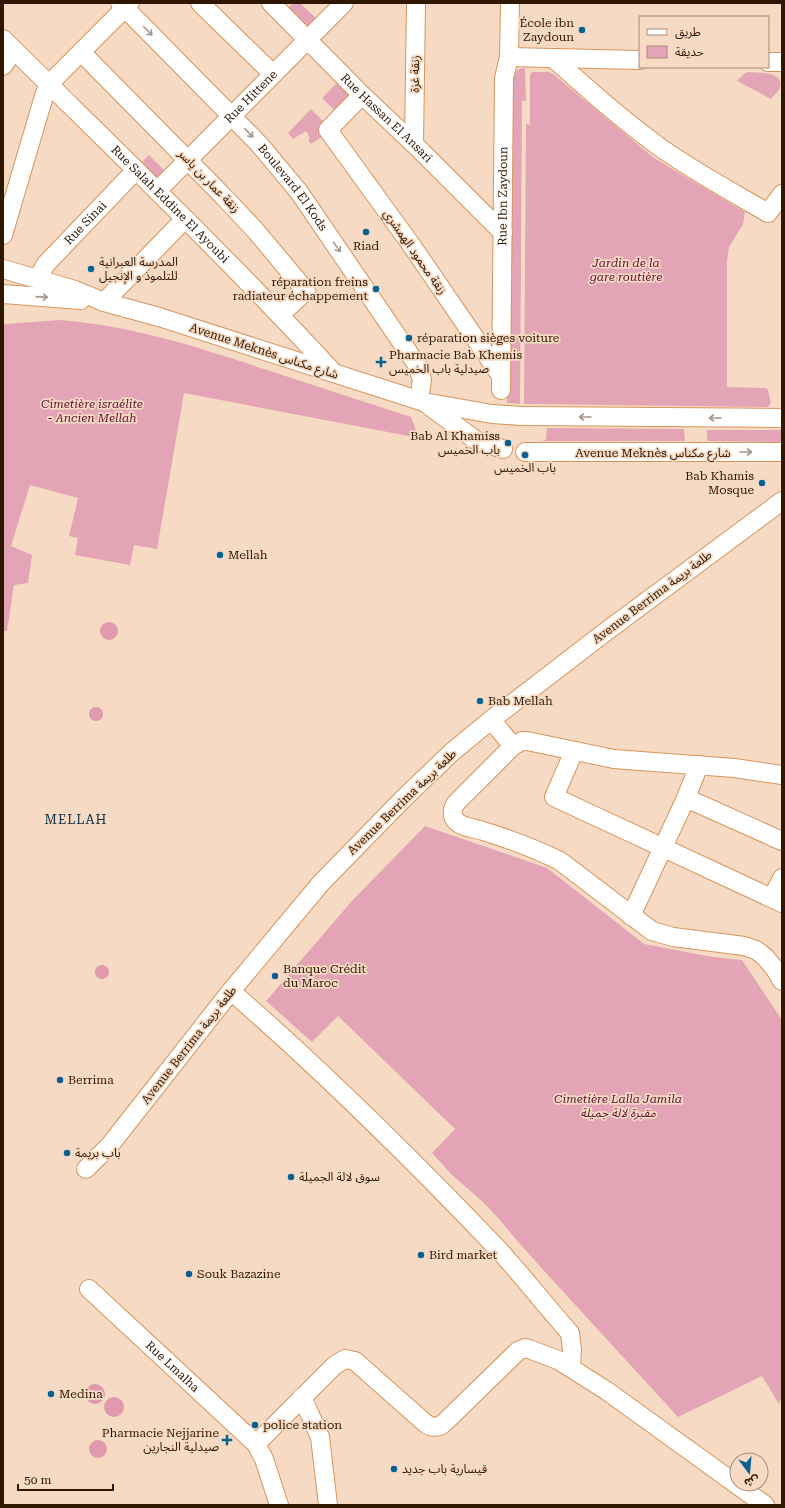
<svg xmlns="http://www.w3.org/2000/svg" width="785" height="1508" font-family="'Roboto Serif','Noto Sans Arabic',serif">
<rect width="100%" height="100%" fill="#f7dac3"/>
<!-- green -->
<path fill="#e3a4b5" d="M293,3h7l18,17 -10,10 -21,-21z
M522,68h3l1,33h-4l-2,303 -13,-1 3,-321c3,-8 5,-11 12,-14z
M532,72h17l4,2 101,84 91,54 -2,12 -14,23 -2,14v126l38,1 3,2 3,13 -3,4 -244,-3 2,-280 4,1v-50z
M748,72c9,1 37,-1 32,16 -2,4 -6,7 -9,11l-34,-18 8,-8z
M338,82l16,16 -16,16 -16,-16z
M311,109l16,16 -1,9 -15,10 -3,-4 2,-2 -4,-7 -13,8 -5,-6z
M149,155l17,17 -8,9 -18,-17z
M60,320c72,6 135,26 204,49 49,16 98,32 147,48l8,21 -235,-45 -27,156 -23,-4 -4,20 -55,-10 3,-17 -9,-2 9,-38 -48,-13 -19,61 21,9 -4,28 -14,2 -7,46h-4v-237l1,-3 -1,-1v-64l2,-2z
M547,428l137,1 1,12h-144l5,-1z
M707,430h75v12l-75,-1z
M425,826l122,42 97,76 69,13 29,3 40,60v376l-3,8 -17,-28 -84,41 -131,-143 -28,-31 -20,-24 -16,-17 -31,-27 -20,-22 23,-24 -117,-113 -26,26 -46,-41 85,-99z"/>
<!-- forest -->
<path fill="#e099ad" d="M100 631a9 9 0 1 1 18 0a9 9 0 1 1-18 0Z
M89 714a7 7 0 1 1 14 0a7 7 0 1 1-14 0Z
M95 972a7 7 0 1 1 14 0a7 7 0 1 1-14 0Z
M85 1394a10 10 0 1 1 20 0a10 10 0 1 1-20 0Z
M104 1407a10 10 0 1 1 20 0a10 10 0 1 1-20 0Z
M89 1449a9 9 0 1 1 18 0a9 9 0 1 1-18 0Z"/>
<g fill="none" stroke-linecap="round" stroke-linejoin="round">
<defs>
<g id="minor">
<path id="s1" d="M120,3l139,141 40,48 118,173 5,15 -3,20"/>
<path d="M200,3l73,71"/>
<path id="s2" d="M271,3l91,92 52,49 89,89"/>
<path id="s3" d="M3,39c111,110 224,218 330,333"/>
<path d="M81,52l143,145 31,33 51,61 -26,24"/>
<path d="M509,57l131,3"/>
<path d="M553,58c35,31 69,62 108,90 34,24 71,44 107,65l14,-19"/>
<path d="M768,62h14"/>
<path d="M3,66l11,-16"/>
<path d="M362,95l-34,35 84,116 89,130"/>
<path d="M414,144l2,-141"/>
<path id="s4" d="M157,191l187,-188"/>
<path d="M3,235l41,-139 5,-12 81,-81"/>
<path d="M3,269l72,21 29,12 55,15 265,85 68,12 29,2"/>
<path id="s5" d="M38,278l8,-14 90,-94"/>
<path d="M3,294l78,6"/>
<path d="M104,302l81,-83"/>
<path id="s6" d="M501,390l3,-312 5,-21 1,-54"/>
<path d="M428,405l49,36 26,8"/>
<path d="M525,416l257,2"/>
<path d="M525,452h257"/>
<path d="M491,720l22,26"/>
<path d="M574,751l-20,46 228,106"/>
<path d="M782,775l-48,-7 -120,-9 -87,-18h-5l-9,5 -57,57c-4,6 -5,14 1,19 7,6 18,6 26,9 26,8 53,18 77,30l92,70 21,6 71,9 12,4 9,7 10,12 7,12"/>
<path d="M686,798l96,43"/>
<path d="M772,898l10,-20"/>
<path d="M631,916l55,-118 13,-33"/>
<path d="M231,991c93,81 181,168 266,257 25,27 48,57 73,85l2,17 -1,18"/>
<path d="M86,1169l24,-24 121,-154 90,-108 81,-83 50,-48 39,-32 113,-87 178,-132"/>
<path id="s7" d="M89,1289l167,155 8,15 15,46"/>
<path d="M302,1397l18,40 8,68"/>
<path d="M256,1444l79,-79 10,-6 10,2 70,62c6,5 13,5 19,0l74,-72 7,-3 4,1 29,11 49,31 158,114"/>
</g>
</defs>
<!-- minor casing -->
<use href="#minor" stroke="#d8955b" stroke-width="20"/>
<!-- minor -->
<use href="#minor" stroke="#fff" stroke-width="18"/>
</g>
<!-- one-way arrows -->
<defs><path id="oneway-shaft" d="M-6 0H5M1.5-3L5.5 0L1.5 3" fill="none" stroke-width="1.6" stroke-linecap="round" stroke-linejoin="round"/></defs>
<g stroke="#a2978c">
<use href="#oneway-shaft" transform="translate(148 31) rotate(45)"/>
<use href="#oneway-shaft" transform="translate(249 133) rotate(46)"/>
<use href="#oneway-shaft" transform="translate(337 247) rotate(55)"/>
<use href="#oneway-shaft" transform="translate(42 297) rotate(4)"/>
<use href="#oneway-shaft" transform="translate(585 417) rotate(-180)"/>
<use href="#oneway-shaft" transform="translate(715 418) rotate(-180)"/>
<use href="#oneway-shaft" transform="translate(746 452)"/>
</g>
<!-- markers -->
<g fill="#076293" stroke="#f7dac3" stroke-width="1.5">
<circle cx="582" cy="30" r="4"/>
<circle cx="366" cy="232" r="4"/>
<circle cx="91" cy="269" r="4"/>
<circle cx="376" cy="289" r="4"/>
<circle cx="409" cy="338" r="4"/>
<path d="M379 356h4v4h4v4h-4v4h-4v-4h-4v-4h4z"/>
<circle cx="508" cy="443" r="4"/>
<circle cx="525" cy="455" r="4"/>
<circle cx="762" cy="483" r="4"/>
<circle cx="220" cy="555" r="4"/>
<circle cx="480" cy="701" r="4"/>
<circle cx="275" cy="976" r="4"/>
<circle cx="60" cy="1080" r="4"/>
<circle cx="67" cy="1153" r="4"/>
<circle cx="291" cy="1177" r="4"/>
<circle cx="421" cy="1255" r="4"/>
<circle cx="189" cy="1274" r="4"/>
<circle cx="51" cy="1394" r="4"/>
<circle cx="255" cy="1425" r="4"/>
<path d="M225 1434h4v4h4v4h-4v4h-4v-4h-4v-4h4z"/>
<circle cx="394" cy="1469" r="4"/>
</g>
<g text-anchor="middle" stroke-width="3.5" stroke-linejoin="round" paint-order="stroke">
<!-- poi labels -->
<g font-size="12" fill="#301700" stroke="#f7dac3" text-anchor="start">
<text x="574" y="27" text-anchor="end">École ibn<tspan x="574" dy="14">Zaydoun</tspan></text>
<text x="366" y="250" text-anchor="middle">Riad</text>
<text x="99" y="266">المدرسة العبرانية<tspan x="99" dy="14">للتلموذ و الإنجيل</tspan></text>
<text x="368" y="286" text-anchor="end">réparation freins<tspan x="368" dy="14">radiateur échappement</tspan></text>
<text x="417" y="342">réparation sièges voiture</text>
<text x="389" y="359">Pharmacie Bab Khemis<tspan x="389" dy="14">صيدلية باب الخميس</tspan></text>
<text x="500" y="440" text-anchor="end">Bab Al Khamiss<tspan x="500" dy="14">باب الخميس</tspan></text>
<text x="525" y="472" text-anchor="middle">باب الخميس</text>
<text x="754" y="480" text-anchor="end">Bab Khamis<tspan x="754" dy="14">Mosque</tspan></text>
<text x="228" y="559">Mellah</text>
<text x="488" y="705">Bab Mellah</text>
<text x="283" y="973">Banque Crédit<tspan x="283" dy="14">du Maroc</tspan></text>
<text x="68" y="1084">Berrima</text>
<text x="75" y="1157">باب بريمة</text>
<text x="299" y="1181">سوق لالة الجميلة</text>
<text x="429" y="1259">Bird market</text>
<text x="197" y="1278">Souk Bazazine</text>
<text x="59" y="1398">Medina</text>
<text x="263" y="1429">police station</text>
<text x="219" y="1437" text-anchor="end">Pharmacie Nejjarine<tspan x="219" dy="14">صيدلية النجارين</tspan></text>
<text x="402" y="1473">قيسارية باب جديد</text>
</g>
<!-- street labels -->
<g font-size="12" fill="#301700" stroke="#f7dac3">
<text transform="translate(415 74) rotate(-89)" y="4">زنقة غزة</text>
<text dy="4" stroke="none"><textPath href="#s4" startOffset="133">Rue Hittene</textPath></text>
<text dy="4" stroke="none"><textPath href="#s2" startOffset="163">Rue Hassan El Ansari</textPath></text>
<text transform="translate(209 181) rotate(46)" y="4">زنقة عمار بن ياسر</text>
<text dy="4" stroke="none"><textPath href="#s1" startOffset="253">Boulevard El Kods</textPath></text>
<text dy="4" stroke="none"><textPath href="#s6" startOffset="194">Rue Ibn Zaydoun</textPath></text>
<text dy="4" stroke="none"><textPath href="#s3" startOffset="235">Rue Salah Eddine El Ayoubi</textPath></text>
<text dy="4" stroke="none"><textPath href="#s5" startOffset="73">Rue Sinai</textPath></text>
<text transform="translate(415 252) rotate(55)" y="4">زنقة محمود الهمشري</text>
<text transform="translate(264 351) rotate(18)" y="4">Avenue Meknès شارع مكناس</text>
<text x="653" y="457">Avenue Meknès شارع مكناس</text>
<text transform="translate(652 597) rotate(-37)" y="4">Avenue Berrima طلعة بريمة</text>
<text transform="translate(402 802) rotate(-44)" y="4">Avenue Berrima طلعة بريمة</text>
<text transform="translate(189 1045) rotate(-52)" y="4">Avenue Berrima طلعة بريمة</text>
<text dy="4" stroke="none"><textPath href="#s7" startOffset="114">Rue Lmalha</textPath></text>
</g>
<!-- park labels -->
<g font-size="12" font-style="italic" fill="#641133" stroke="#f7dac3">
<text x="626" y="267">Jardin de la<tspan x="626" dy="14">gare routière</tspan></text>
<text x="92" y="408">Cimetière israélite<tspan x="92" dy="14">- Ancien Mellah</tspan></text>
<text x="618" y="1103">Cimetière Lalla Jamila<tspan x="618" dy="14">مقبرة لالة جميلة</tspan></text>
</g>
<!-- neighbourhood labels -->
<g font-size="13" letter-spacing="1" fill="#0c3149" stroke="#f7dac3">
<text x="76" y="824">MELLAH</text>
</g>
</g>
<!-- border -->
<rect width="785" height="1508" fill="none" stroke="#301700" stroke-width="8"/>
<!-- legend -->
<rect x="639" y="16" width="130" height="52" fill="#f7dac3" stroke="#a78c75"/>
<rect x="647" y="29" width="20" height="6" fill="#ffffff" stroke="#a78c75"/>
<text x="675" y="36" font-size="12" fill="#301700">طريق</text>
<rect x="647" y="46" width="20" height="12" fill="#e3a4b5" stroke="#a78c75"/>
<text x="675" y="56" font-size="12" fill="#301700">حديقة</text>
<!-- north arrow -->
<g transform="translate(749 1472) rotate(164)"><circle r="19" fill="#f7dac3" stroke="#a78c75"/>
<path d="M0-3L7 15L0 10L-7 15Z" fill="#076293"/>
<text y="-6" font-size="11" font-weight="bold" text-anchor="middle" fill="#301700">ش</text>
</g>
<!-- scale -->
<path d="M18 1484v6h95v-6" fill="none" stroke="#301700" stroke-width="2"/>
<text x="24" y="1484" font-size="12" fill="#301700" stroke="#f7dac3" stroke-width="3" paint-order="stroke">50 m</text>
</svg>
